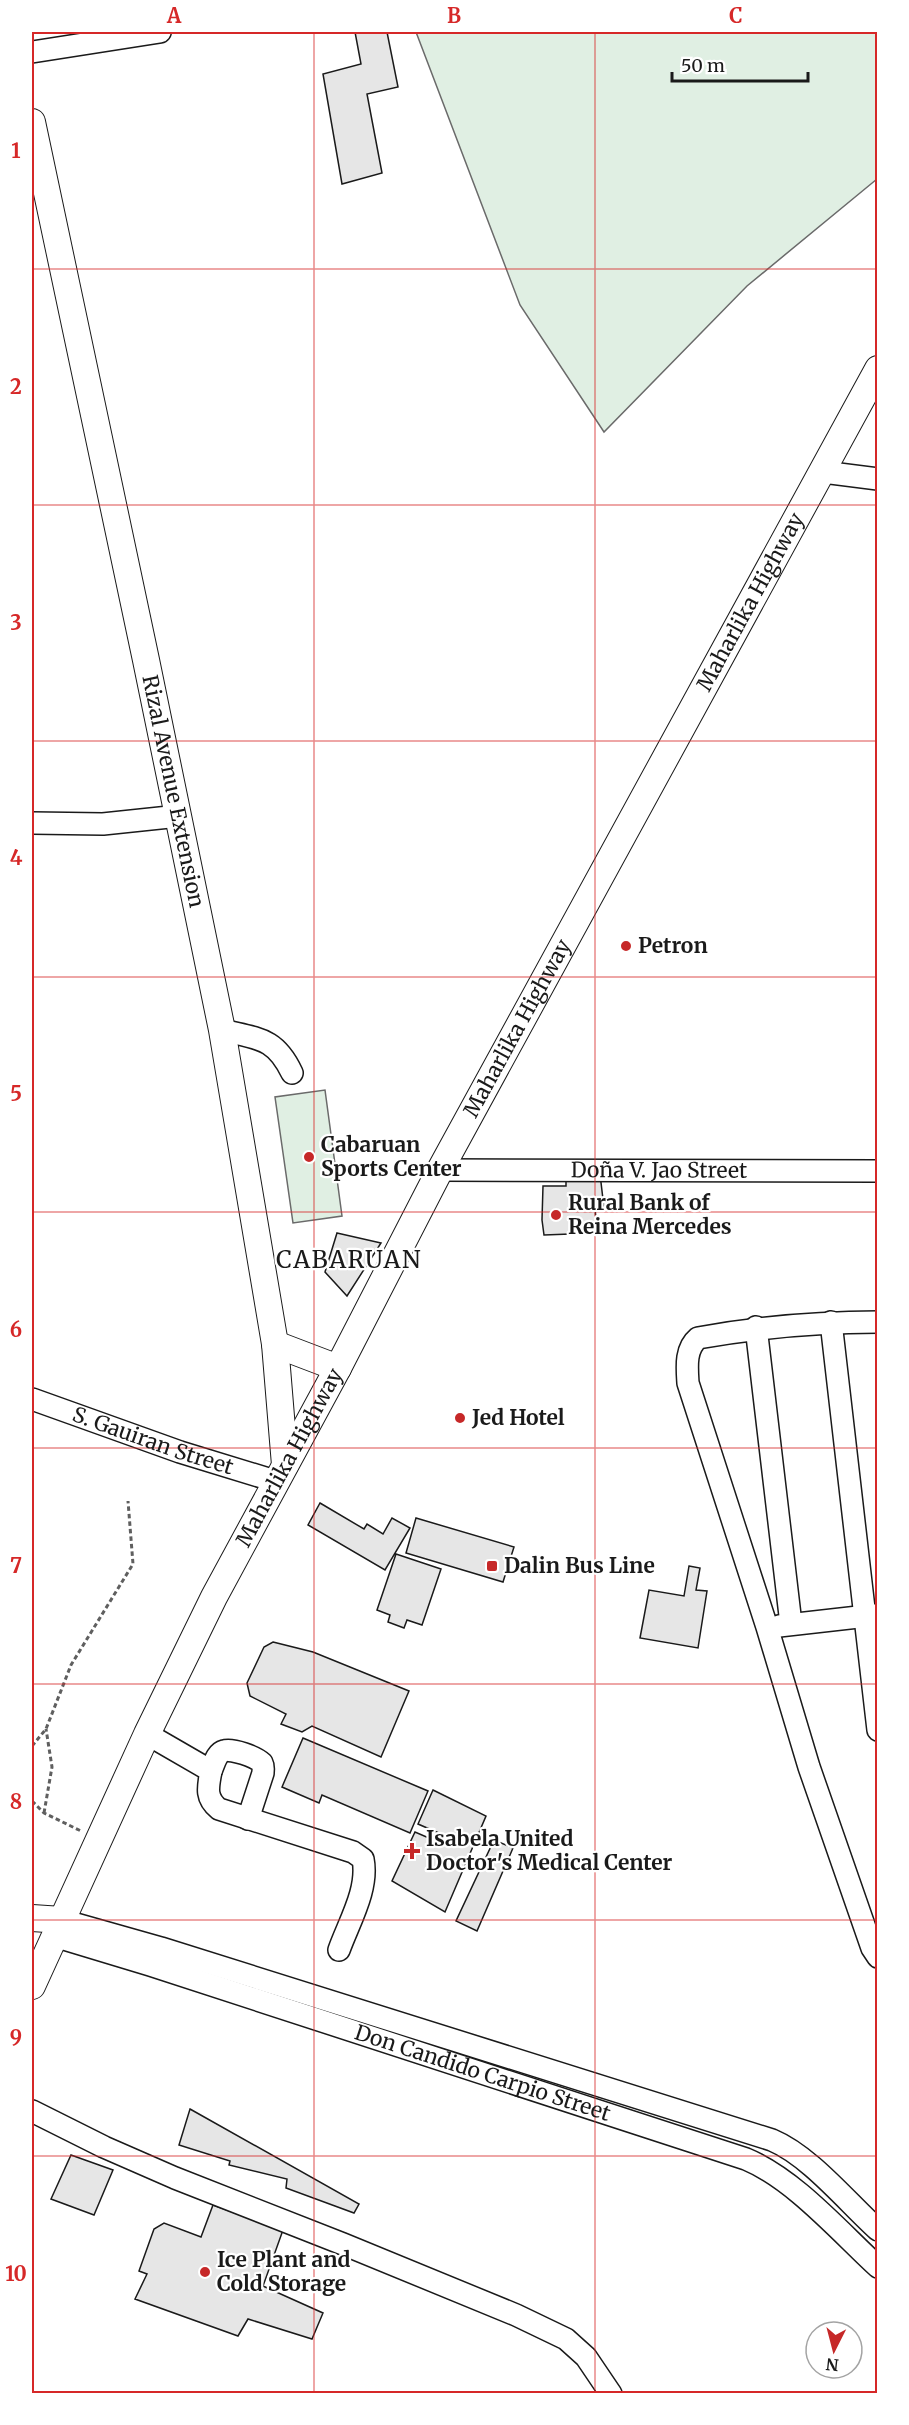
<svg xmlns="http://www.w3.org/2000/svg" width="909" height="2425" font-family="Merriweather,serif">
<rect width="100%" height="100%" fill="#fff"/>
<!-- green -->
<path fill="#e0efe3" stroke="#6a6a6a" stroke-width="1.5" d="M416,32h461v147l-130,107 -143,146 -84,-127z
M325,1090l17,126 -49,7 -18,-126z"/>
<!-- building -->
<path fill="#e6e6e6" stroke="#1a1a1a" stroke-width="1.5" d="M355,32h32l11,55 -31,7 15,79 -40,11 -19,-110 38,-10z
M566,1174h34l4,34 -9,-1 2,26 -53,2 -2,-15 1,-34h23z
M337,1233l44,10 -34,53 -22,-24z
M320,1503l44,26 3,-5 16,10 9,-16 18,10 -25,42 -77,-45z
M416,1518l98,29 -11,35 -97,-29z
M396,1554l45,15 -19,56 -15,-5 -3,8 -16,-6 2,-7 -13,-5z
M689,1566l11,2 -4,22 11,1 -9,57 -58,-10 9,-48 35,6z
M273,1642l40,10 96,39 -28,66 -69,-31 -10,6 -21,-8 5,-10 -36,-18 -3,-13 17,-36z
M303,1738l125,53 -18,42 -88,-38 -3,8 -37,-16z
M433,1790l53,26 -41,96 -53,-31 23,-49 30,13 3,-8 -30,-13z
M494,1840l19,8 -36,83 -21,-10z
M190,2109l169,95 -5,9 -68,-25 1,-9 -58,-14 1,-4 -51,-16z
M71,2155l42,15 -19,45 -43,-16z
M213,2205l70,25 -20,56 60,27 -11,26 -64,-20 -10,17 -103,-37 12,-25 -8,-3 15,-42 10,-6 37,14z"/>
<g fill="none" stroke-linecap="round" stroke-linejoin="round">
<defs>
<g id="minor">
<path d="M32,52l128,-20"/>
<path d="M823,472l55,7"/>
<path d="M32,823l71,1 76,-8"/>
<path d="M222,1030c36,9 53,7 70,43"/>
<path id="s1" d="M440,1170l438,1"/>
<path d="M831,1322l47,408"/>
<path d="M878,1322c-62,0 -119,5 -180,16 -13,11 -11,29 -10,45l79,244 42,140 63,181 6,9"/>
<path d="M756,1327l35,297"/>
<path id="s2" d="M32,1399l148,53 95,29"/>
<path d="M779,1626l97,-11"/>
<path d="M147,1734l64,37c-3,16 -6,27 8,38l134,43 10,7c6,30 -14,63 -24,91"/>
<path d="M211,1771c3,-6 5,-18 13,-20 8,-3 32,6 38,12 2,4 1,6 1,10l-15,46"/>
<path d="M62,1920l99,28 611,192c38,16 75,62 106,90"/>
<path id="s3" d="M54,1936l96,29 596,194c48,20 93,72 132,108"/>
<path d="M32,2111l72,36 71,31 168,66 173,71 50,24 20,18 25,37"/>
</g>
<g id="major">
<path id="s4" d="M32,122l114,538 76,370 53,314 10,121"/>
<path d="M275,1344l63,24"/>
<path d="M32,1918l30,2"/>
<path id="s5" d="M32,1986l115,-252 67,-137 124,-229 102,-198 438,-801"/>
</g>
</defs>
<!-- minor casing -->
<use href="#minor" stroke="#1a1a1a" stroke-width="24"/>
<!-- major casing -->
<use href="#major" stroke="#1a1a1a" stroke-width="28"/>
<!-- path -->
<path stroke="#5f5f5f" stroke-width="3" stroke-dasharray="4.5 3" stroke-linecap="butt" d="M32,1746l14,-17 25,-64 62,-101 -5,-63
M32,1801l12,12 37,18
M44,1813l8,-46 -6,-38"/>
<!-- minor -->
<use href="#minor" stroke="#fff" stroke-width="21"/>
<!-- major -->
<use href="#major" stroke="#fff" stroke-width="26"/>
</g>
<!-- grid -->
<path fill="none" stroke="#d62828" stroke-width="1.5" stroke-opacity="0.55" d="M314,32v2362M595,32v2362M32,269h846M32,505h846M32,741h846M32,977h846M32,1212h846M32,1448h846M32,1684h846M32,1920h846M32,2156h846"/>
<!-- markers -->
<g fill="#c62828" stroke="#fff" stroke-width="2">
<circle cx="626" cy="946" r="6"/>
<circle cx="309" cy="1157" r="6"/>
<circle cx="556" cy="1215" r="6"/>
<circle cx="460" cy="1418" r="6"/>
<rect x="486" y="1560" width="12" height="12" rx="3"/>
<path d="M409 1842h6v6h6v6h-6v6h-6v-6h-6v-6h6z"/>
<circle cx="205" cy="2272" r="6"/>
</g>
<g text-anchor="middle" stroke-width="4.5" stroke-linejoin="round" paint-order="stroke">
<!-- street labels -->
<g font-size="21" fill="#1a1a1a" stroke="#fff">
<text dy="7" stroke="none"><textPath href="#s5" startOffset="1560">Maharlika Highway</textPath></text>
<text dy="7" stroke="none"><textPath href="#s4" startOffset="684">Rizal Avenue Extension</textPath></text>
<text dy="7" stroke="none"><textPath href="#s5" startOffset="1074">Maharlika Highway</textPath></text>
<text dy="7" stroke="none"><textPath href="#s1" startOffset="219">Doña V. Jao Street</textPath></text>
<text dy="7" stroke="none"><textPath href="#s2" startOffset="128">S. Gauiran Street</textPath></text>
<text dy="7" stroke="none"><textPath href="#s5" startOffset="588">Maharlika Highway</textPath></text>
<text dy="7" stroke="none"><textPath href="#s3" startOffset="450">Don Candido Carpio Street</textPath></text>
</g>
<!-- poi labels -->
<g font-size="21" font-weight="bold" fill="#1a1a1a" stroke="#fff" text-anchor="start">
<text x="638" y="953">Petron</text>
<text x="321" y="1152">Cabaruan<tspan x="321" dy="24">Sports Center</tspan></text>
<text x="568" y="1210">Rural Bank of<tspan x="568" dy="24">Reina Mercedes</tspan></text>
<text x="472" y="1425">Jed Hotel</text>
<text x="504" y="1573">Dalin Bus Line</text>
<text x="426" y="1846">Isabela United<tspan x="426" dy="24">Doctor's Medical Center</tspan></text>
<text x="217" y="2267">Ice Plant and<tspan x="217" dy="24">Cold Storage</tspan></text>
</g>
<!-- quarter labels -->
<g font-size="24" letter-spacing="1.5" fill="#1a1a1a" stroke="#fff">
<text x="349" y="1268">CABARUAN</text>
</g>
</g>
<!-- border -->
<rect width="909" height="2425" fill="none" stroke="#ffffff" stroke-width="66"/>
<!-- north arrow -->
<g transform="translate(834 2350) rotate(186)"><circle r="28" fill="#ffffff" stroke="#a3a3a3" stroke-width="1.5"/>
<path d="M0-4.5L10 22L0 15L-10 22Z" fill="#c62828"/>
<text y="-9" font-size="16" font-weight="bold" text-anchor="middle" fill="#1a1a1a">N</text>
</g>
<!-- scale -->
<path d="M672 72v9h136v-9" fill="none" stroke="#1a1a1a" stroke-width="3"/>
<text x="681" y="72" font-size="18" fill="#1a1a1a" stroke="#ffffff" stroke-width="4.5" paint-order="stroke">50 m</text>
<rect x="33" y="33" width="843" height="2359" fill="none" stroke="#d62828" stroke-width="2"/>
<g font-size="20" text-anchor="middle" font-weight="bold" fill="#d62828">
<text x="174" y="23">A</text>
<text x="454" y="23">B</text>
<text x="736" y="23">C</text>
<text x="16" y="158">1</text>
<text x="16" y="394">2</text>
<text x="16" y="630">3</text>
<text x="16" y="865">4</text>
<text x="16" y="1101">5</text>
<text x="16" y="1337">6</text>
<text x="16" y="1573">7</text>
<text x="16" y="1809">8</text>
<text x="16" y="2045">9</text>
<text x="16" y="2281">10</text>
</g>
</svg>
